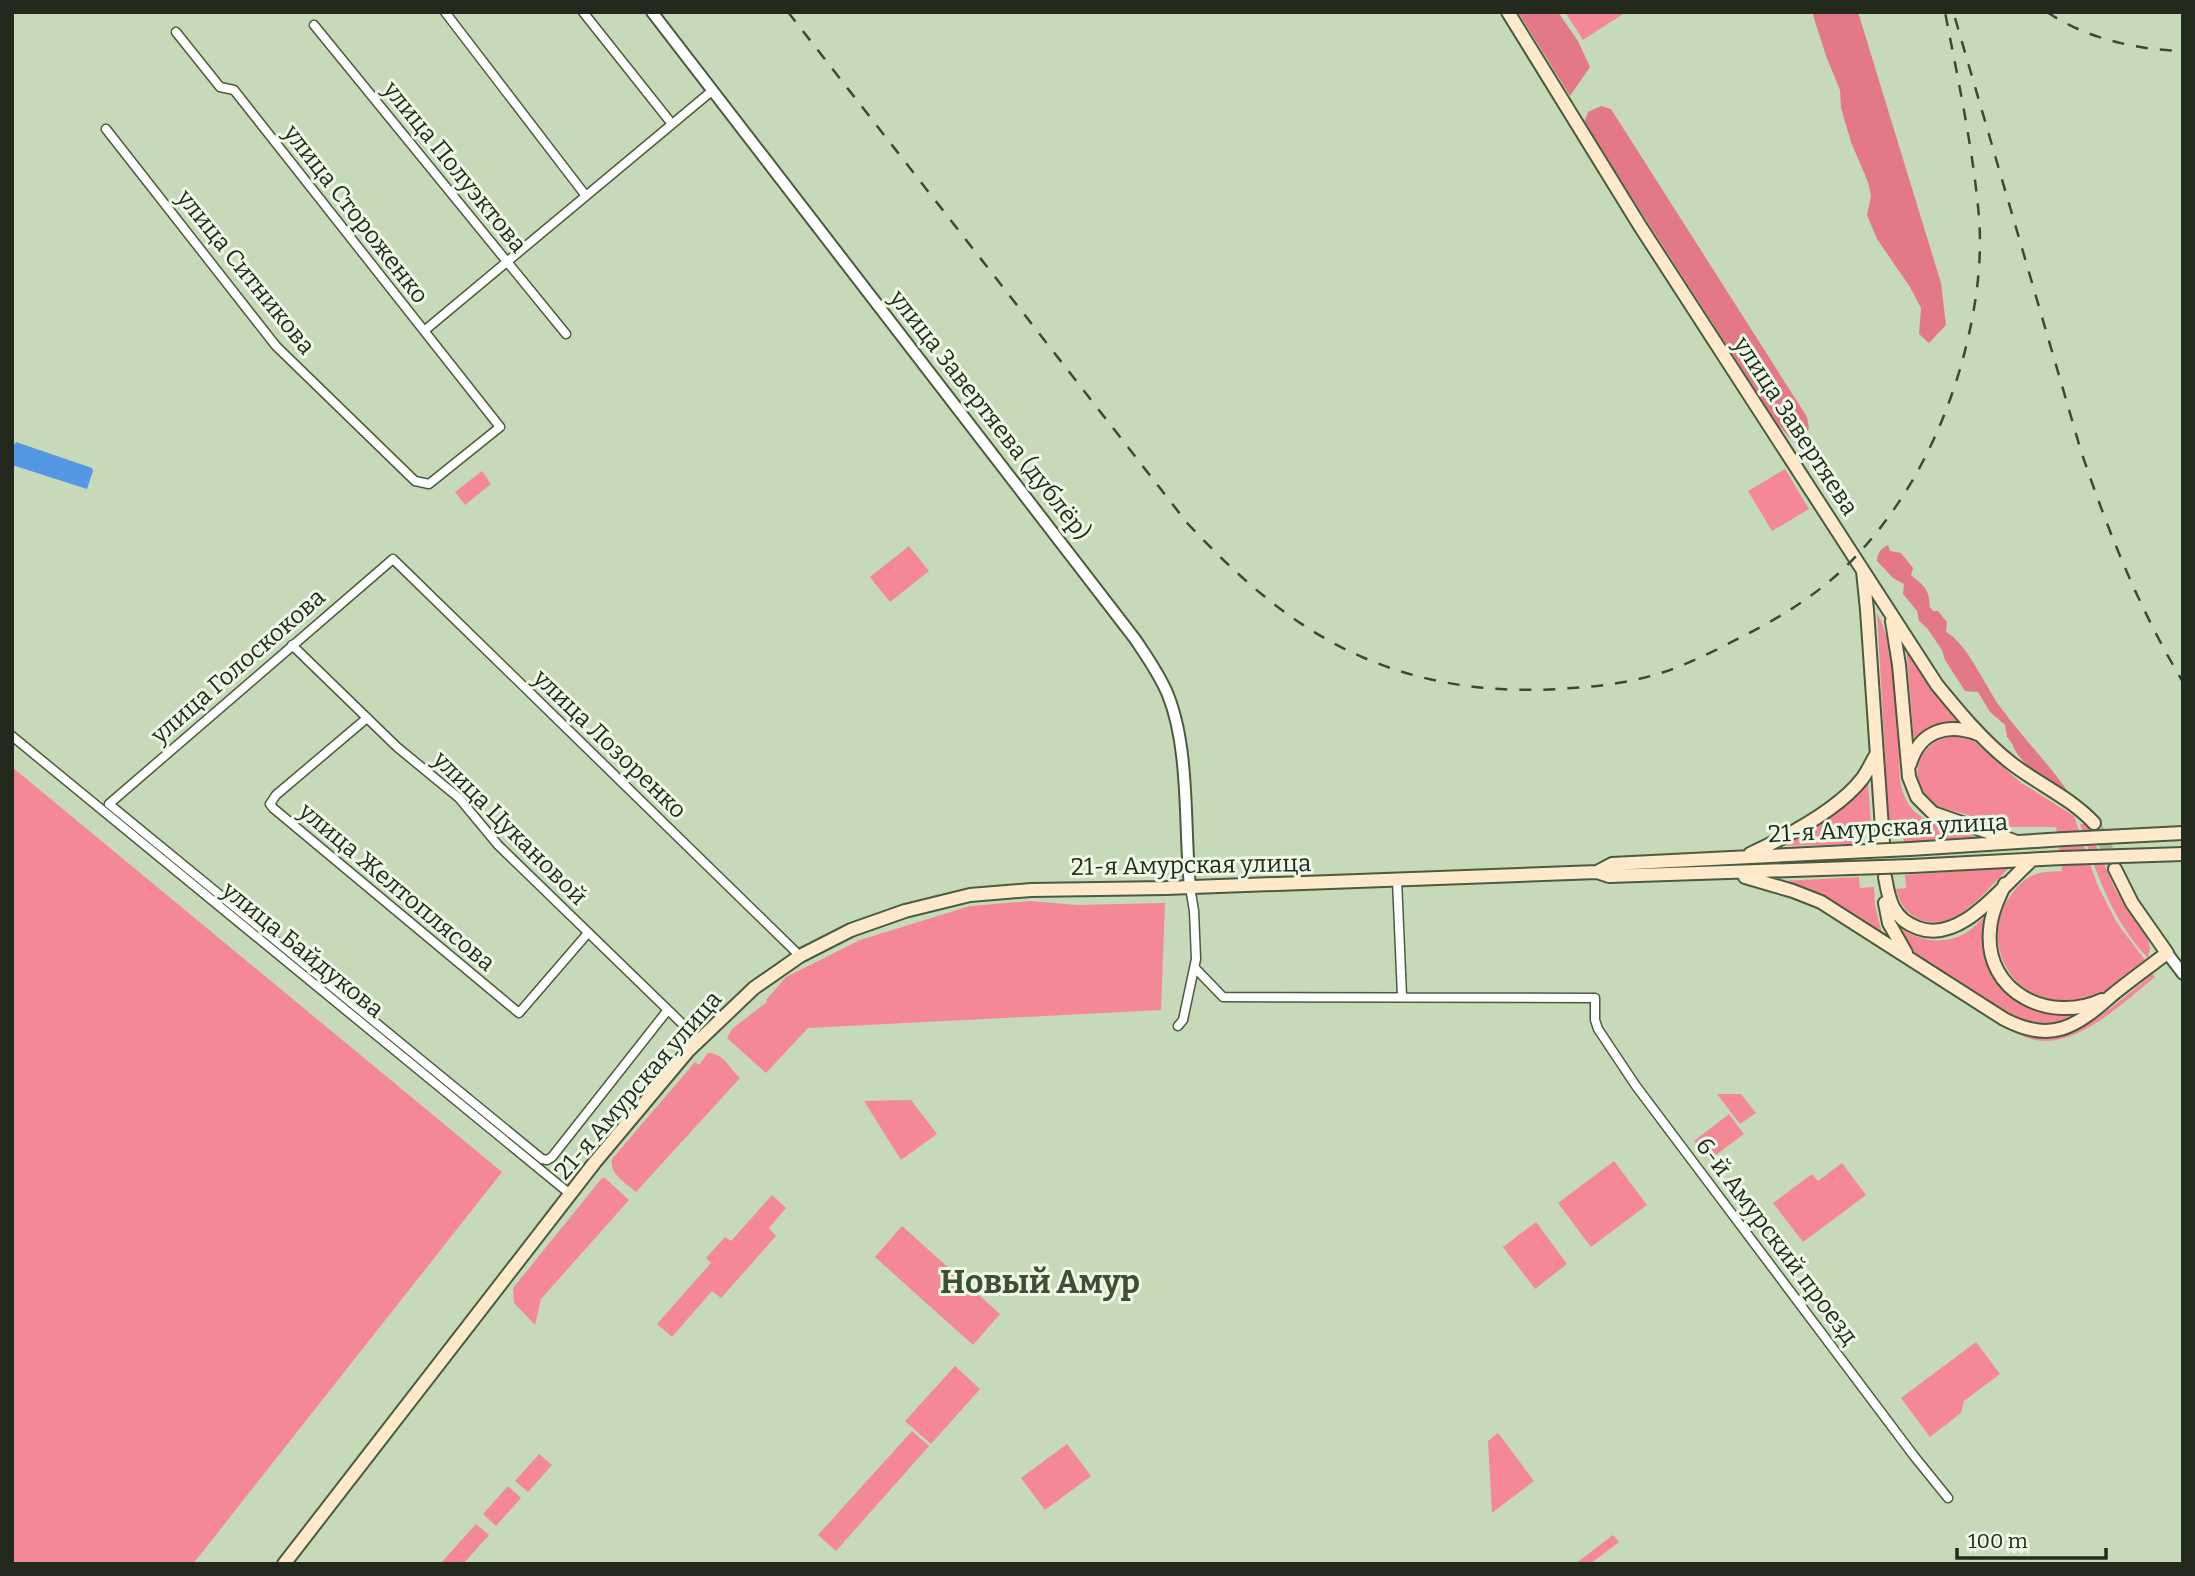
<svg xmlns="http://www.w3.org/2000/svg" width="2195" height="1576" font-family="Bitter,serif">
<rect width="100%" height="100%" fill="#c6dab9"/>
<!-- green -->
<path fill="#f48896" d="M1565,12h61l-43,28z
M1785,469l24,40 -37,22 -24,-40z
M482,471l9,13 -26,21 -10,-13z
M909,546l20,25 -39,31 -20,-25z
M1877,613c22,40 20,120 23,167 8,50 46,40 75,57l-71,5 -1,-16h-14z
M1906,646l56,78 -24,1 -24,18z
M1952,736l10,1 13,5 45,40 54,34 23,68 20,39 28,37c-17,14 -35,32 -57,39 -66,21 -118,-55 -74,-108 7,-9 16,-16 26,-18 7,-2 15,-1 22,-2l-6,-44h-45l-72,-20c-35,-19 -25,-65 13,-71z
M12,767l490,405 -309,392h-181z
M1868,782l3,43h-12v19l-81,2 59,-36z
M2080,824h5l3,3 27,62 33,51 2,8 -2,10c-36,-37 -52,-86 -68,-134z
M2004,868l4,1c-23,22 -54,66 -90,50 -12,-6 -19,-17 -22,-30l10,-1 -1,-13z
M1859,877l1,11 14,-1 1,18 7,29 -51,-32 -49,-19v-2z
M1030,901l47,4 88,-2 -4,107 -353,18 -42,45 -39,-35 5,-9 35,-27 -1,-2 20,-23 74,-37 110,-34z
M1986,916l6,51 50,44 40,3c-16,6 -29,12 -47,10 -25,-2 -95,-51 -117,-68l-9,-8 -11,-21c20,13 43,19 66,7 8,-4 15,-13 22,-18z
M2153,974l2,3c-34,27 -91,85 -138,56 14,-3 30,3 44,1 28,-3 69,-43 92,-60z
M708,1053c17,1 21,15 32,25l-104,114c-10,-9 -27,-18 -24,-33l83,-97 4,3z
M1717,1094h24l15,19 -16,11z
M911,1100l26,34 -36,26 -37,-59z
M1729,1114l15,20 -35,26 -15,-19z
M1614,1161l33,44 -56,42 -33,-44z
M1842,1163l24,32 -63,47 -30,-39 39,-29 6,7z
M602,1178h3l24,22 -88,99 -6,26 -21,-22 -1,-15z
M772,1195l14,13 -17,20 7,8 -55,62 -9,-7 -40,46 -15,-13 54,-61 -5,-5 19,-21 6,4z
M1536,1222l31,42 -32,25 -32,-42z
M902,1226l98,88 -27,31 -98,-88z
M1976,1342l24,32 -36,27 -3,12 -31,24 -29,-39z
M955,1366l25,23 -49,55 -26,-23z
M912,1431l17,15 -93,105 -18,-16z
M1498,1433l36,48 -42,32 -4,-72z
M1067,1444l24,32 -46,34 -24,-32z
M539,1454l13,11 -24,27 -13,-11z
M508,1486l13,12 -25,28 -13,-12z
M476,1524l13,11 -26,29h-23z
M1613,1535l6,7 -29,22h-15z"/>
<!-- forest -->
<path fill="#e37987" d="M1518,12h40l20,29 12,26 -20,29z
M1812,12h46l83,271 5,42 -17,18 -10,-9 2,-26 -11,-21 -33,-48 -10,-24 4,-19 -3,-14 -17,-40 -10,-34 -1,-18 -14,-34z
M1601,106l10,3 196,308 2,11 -8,12 -10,-1 -13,-14 -194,-302 4,-11z
M1888,545l2,6 11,2 12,15 -2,7c8,7 17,12 18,24 2,12 -2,3 4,12h5l9,11 -1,10c22,12 38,53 55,76 21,29 48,56 68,85 -17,-6 -39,-22 -50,-37 -5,-6 -6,-13 -12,-19l-2,-12 -15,-13 -12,-20 -13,-1 -20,-31 -3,-10 -15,-22 -8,-7 -2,-10 -14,-17 1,-10 -11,-6 -16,-17c0,-7 4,-13 11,-16z"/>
<!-- water -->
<path fill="#5498e4" d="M16,442l76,26 1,3 -6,18 -75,-24v-17z"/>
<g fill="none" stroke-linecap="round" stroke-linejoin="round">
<!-- secondary-tunnel -->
<path stroke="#a5b79a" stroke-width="12" stroke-dasharray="12 6" stroke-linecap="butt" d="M2094,823l9,16 12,30"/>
<defs>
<path id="minor" d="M445,12l141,184
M583,12l89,112
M314,25l252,309
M106,129l170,217 139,135 14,3 71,-57 -266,-337 -14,-3 -44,-55
M424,331l289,-241
M292,645l105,102 62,51 39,47 201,195
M367,718l-91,77 -6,9 3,4 246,205 69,-80
M12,736l558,458
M1397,880l5,116
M1195,968l28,29 372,1v22l3,9 38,57 278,370 34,42
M667,1011l-115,146 -5,3 -5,-1 -433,-355 284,-245 407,397
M1178,1026l5,-6 13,-61 -2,-48 -4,-24"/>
<path id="tertiary" d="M652,12l483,627c12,18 25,36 33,56 22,55 16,132 22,192
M2167,953l16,21"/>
<path id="secondary" d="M1508,12l132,214 297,459c23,28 46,56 74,78 27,21 60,35 83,60
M1863,571l4,39 16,233
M1892,621l7,44 10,112 8,20 16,16 84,29
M1910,764c10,-34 38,-41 68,-30
M1910,849l155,-10
M1750,854c36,-17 88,-44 112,-75 6,-8 9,-16 14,-24
M1912,866l150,-8
M1597,872l15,-8 236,-12
M1745,877l48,14 28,11 183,117c47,25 72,8 107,-23 18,-15 38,-29 56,-43l-35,-50 -17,-34
M1885,877c4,24 8,42 33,51 43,16 84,-42 114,-68
M2005,884c-7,15 -14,30 -15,46 -6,63 60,94 112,70
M1885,903l4,20 17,30
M284,1564l311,-402 93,-111 66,-63 46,-32 51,-26 54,-19 65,-16 61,-5 135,-2 431,-16 12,4 242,-8"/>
</defs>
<!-- minor casing -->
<use href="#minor" stroke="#4a5b3e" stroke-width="11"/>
<!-- tertiary casing -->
<use href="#tertiary" stroke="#4a5b3e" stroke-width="14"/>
<!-- secondary casing -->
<use href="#secondary" stroke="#4a5b3e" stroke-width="16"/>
<!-- minor -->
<use href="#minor" stroke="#fff" stroke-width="8"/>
<!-- tertiary -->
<use href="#tertiary" stroke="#fff" stroke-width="10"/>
<!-- secondary -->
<use href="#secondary" stroke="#fee9cb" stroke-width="12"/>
<!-- rail -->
<path stroke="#3e4837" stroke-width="2.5" stroke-dasharray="12 12" stroke-linecap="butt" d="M788,12l400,512c51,54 105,103 174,133 67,29 137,37 210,31 31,-2 62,-6 92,-16 27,-9 54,-23 79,-36 41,-20 83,-47 114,-81 49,-52 83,-118 103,-186 14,-48 23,-102 19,-152 -6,-69 -21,-137 -34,-205
M2047,12c38,26 90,38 136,39
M1955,18l126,433c27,80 58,158 102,231"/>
<defs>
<path id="secondary-bridge" d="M2065,839l118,-6
M1848,852l62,-3
M2062,858l121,-4
M1851,868l61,-2"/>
</defs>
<!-- secondary-bridge casing -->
<use href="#secondary-bridge" stroke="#4a5b3e" stroke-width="16" stroke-linecap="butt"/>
<!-- secondary-bridge -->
<use href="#secondary-bridge" stroke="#fee9cb" stroke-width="12"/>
</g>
<g text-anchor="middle" stroke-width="6" stroke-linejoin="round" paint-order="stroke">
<!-- street labels -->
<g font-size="24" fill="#232a1d" stroke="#edf8e6">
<text transform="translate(455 167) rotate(51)" y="8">улица Полуэктова</text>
<text transform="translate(356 214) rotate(52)" y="8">улица Стороженко</text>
<text transform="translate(246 272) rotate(51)" y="8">улица Ситникова</text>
<text transform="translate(990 415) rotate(52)" y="8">улица Завертяева (дублёр)</text>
<text transform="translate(1796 426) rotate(57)" y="8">улица Завертяева</text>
<text transform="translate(238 666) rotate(-41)" y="8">улица Голоскокова</text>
<text transform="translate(610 744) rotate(44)" y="8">улица Лозоренко</text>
<text transform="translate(510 828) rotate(45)" y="8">улица Цукановой</text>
<text transform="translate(1888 828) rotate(-3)" y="8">21-я Амурская улица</text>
<text transform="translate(1191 865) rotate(-1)" y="8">21-я Амурская улица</text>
<text transform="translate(397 887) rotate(40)" y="8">улица Желтоплясова</text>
<text transform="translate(303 950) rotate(39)" y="8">улица Байдукова</text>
<text transform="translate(638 1085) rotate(-49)" y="8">21-я Амурская улица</text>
<text transform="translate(1777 1241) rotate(53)" y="8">6-й Амурский проезд</text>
</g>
<!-- district labels -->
<g font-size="32" font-weight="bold" fill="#3e4f32" stroke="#edf8e6">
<text x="1040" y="1293">Новый Амур</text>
</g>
</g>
<!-- border -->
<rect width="2195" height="1576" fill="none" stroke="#232a1d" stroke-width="28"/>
<!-- scale -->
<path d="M1957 1548v10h149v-10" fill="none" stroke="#232a1d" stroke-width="3.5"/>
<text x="1968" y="1548" font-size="21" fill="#232a1d" stroke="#edf8e6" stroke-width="5" paint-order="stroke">100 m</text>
</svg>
